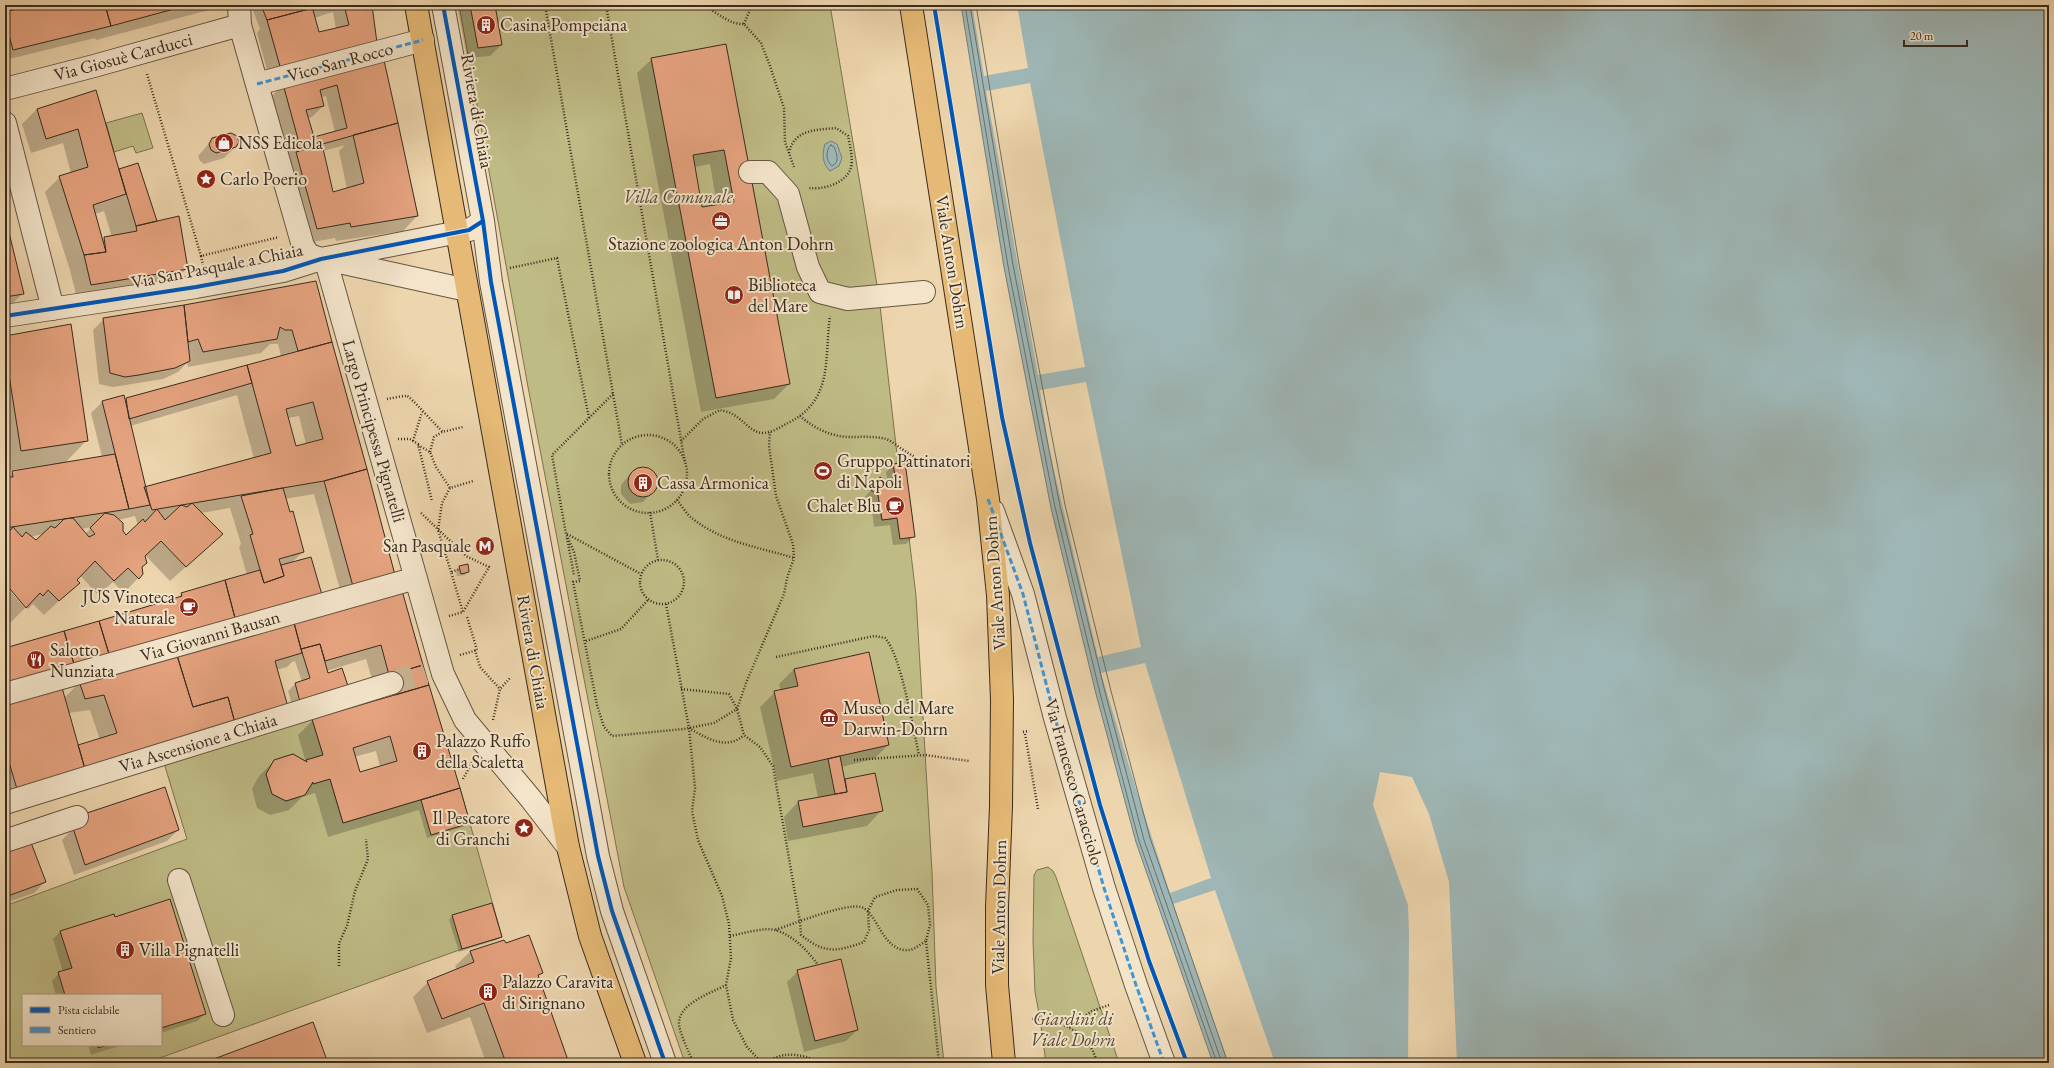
<svg xmlns="http://www.w3.org/2000/svg" width="2054" height="1068" font-family="'EB Garamond',serif">
<rect width="100%" height="100%" fill="#edd5ad"/>
<filter id="stains"><feTurbulence type="fractalNoise" baseFrequency=".005" numOctaves="4"/><feColorMatrix values="0 0 0 0 .2 0 0 0 0 .09 0 0 0 0 .02 0 0 0 .5 -.17"/></filter>
<radialGradient id="worn" r=".72"><stop offset=".6" stop-color="#630" stop-opacity="0"/><stop offset="1" stop-color="#630" stop-opacity=".3"/></radialGradient>
<!-- green -->
<path fill="#bfbb85" stroke="#7c7352" fill-rule="evenodd" d="M459,5h371l49,292 19,166 -5,1 3,17 -10,1 -6,-4 -2,17 4,25 15,-2 12,19 7,59 16,276 4,115 8,76h-259l-61,-176 -96,-500z
M142,113l11,35 -17,5 -3,-7 -19,6 -8,-29z
M312,719l11,36 -17,5 1,2 -14,-8 -19,6 -8,14 6,20 14,7 19,-6 8,-13v2l17,-5 13,44 117,-35 42,149 -40,12 -316,114h-141v-157l182,-67 -23,-76zM23,995h138v50h-138z
M1048,867l5,4 3,6 63,186h-73l-6,-44 -5,-27 -2,-52 1,-65 3,-5z"/>
<!-- water -->
<path fill="#9eb6b5" stroke="#757e79" d="M961,5h1088v1058h-836l-77,-221 -40,-148 -45,-186 -47,-241z
M831,141l6,3 5,14 -3,8 -9,5c-8,-8 -8,-17 -5,-27z"/>
<!-- pier -->
<path fill="#edd5ad" d="M972,5h45l11,63 -44,8z
M1030,83l55,284 -47,8 -52,-284z
M1086,382l55,265 -43,10 -49,-208 -9,-59z
M1145,663l66,215 -41,15 -33,-101 -36,-119z
M1380,772l32,5 17,37 20,68 8,181h-49l1,-129 -1,-29 -35,-100z
M1215,890l60,173h-47l-55,-159z"/>
<!-- shadow -->
<path fill="#0003" fill-rule="evenodd" d="M17,5h197l-5,5 -113,30 -1,-2 -90,22v-47l13,-4z
M251,5h120l5,37 -106,39 -13,-48 3,-4zM333,12l3,17 -17,4 -5,-15z
M457,5h37l7,40 -11,11 -23,2z
M725,45l64,339 -15,15 -73,13 -64,-339 15,-14zM710,164l7,42 -15,3 -8,-42z
M382,57l35,159 -14,15 -67,10 -1,-3 -33,6 -12,-84 -18,-64 11,-12zM326,96l9,36 -22,6 -5,-20 4,-1 11,-11 -2,-9zM345,145l-6,6 8,38 -15,4 -9,-42z
M96,91l22,79 20,-6 18,58 31,46 -15,15 -95,16 -7,-29 -25,-78 15,-15 11,-4 -8,-30 -32,10 -9,-29 15,-15zM104,211l8,26 -10,3 -7,-26z
M213,139l22,8 -11,11 -20,6 -4,-3 -2,-5z
M5,220l18,73 -18,18z
M315,282l80,297 -52,22 -29,-107 -29,5 18,53 -12,11 29,31 -315,98v-43l171,-50 6,-5 65,-19 -8,-28 2,-3 -11,-36 -29,5 6,35 -37,33 -25,-26 -4,12 1,7 -18,19 -11,-11 -15,13 -18,-20 -4,5 2,3 -34,32 -11,-11 -5,5 -23,-28v-244l82,103 -23,24 38,-7 -11,-44 11,-11 21,-6 2,5 156,-45 -3,-12h-8l-9,9 -73,14 -1,-4 -9,9 -15,7 -50,8 -14,-3 -6,-54 11,-11zM237,395l17,64 -109,29 -15,-62zM299,416l7,28 -10,3 -8,-29zM53,464v1l-40,7 -5,6 -2,-7zM135,516l3,9 -12,12 -4,-6 -4,-11zM92,527l6,11 -8,-9 -5,5 -4,-5zM43,534l-7,7 -6,-4z
M894,465l20,71 -8,8 -13,1 -3,-20 -16,2 -3,-25 -6,-5 15,-18 8,4 -2,-11z
M639,468l9,1 7,6 2,8 -7,11 -7,8 -13,2 -9,-10v-9l10,-12z
M460,567l8,5 -3,3 -8,1 -1,-6z
M5,585l20,23 -14,14 -6,-7z
M400,588l69,235 -3,3 -39,12 -8,-28 -91,27 -13,-44 -13,4 -13,13 -19,5 -13,-7 -5,-19 7,-13 15,-15 32,2 -8,-28 15,-15 74,-22 -3,-12 -9,3 -9,-30 -39,12 -34,37 -5,-17 7,-7 7,-2 -7,-21 -3,1 -5,5 -11,3 -271,132v-101l59,-3 16,-16zM90,710l10,30 -22,7 -10,-34zM376,751l4,16 -21,6 -5,-16z
M794,669l94,76 -14,14 -33,8 3,13 30,-6 7,37 -14,15 -79,15 -4,-24 14,-15 20,-4 -5,-25 -36,8 -17,-74 15,-15 6,-1 -2,-7z
M74,828l104,2 -11,11 -93,34 -12,-35z
M5,849l40,33 -11,11 -29,10z
M452,916l48,21 -3,3 -38,12 -10,-32z
M114,918l91,96 -8,7 -36,12v-38h-105l-4,-14 7,-8 4,-1 -10,-33 7,-7z
M503,941l39,32 -5,4 31,86h-82l-16,-46 -43,16 -14,-36 15,-15 29,-12 -2,-4 15,-14z
M798,971l59,59 -11,11 -42,11 -17,-70z
M88,1045h34l-31,10z"/>
<g fill="none" stroke-linecap="round" stroke-linejoin="round">
<!-- shore -->
<path stroke="#6b706a" stroke-width="1" d="M965,5l43,261 47,241 45,186 39,148 78,222
M970,5l43,260 47,241 45,186 39,148 78,223
M976,5l43,259 46,241 46,186 39,147 78,225
M831,145l3,2c3,7 6,15 -2,19 -6,-4 -7,-16 -1,-21z"/>
</g>
<!-- building -->
<path fill="#e6a37f" stroke="#382b1f" fill-rule="evenodd" d="M30,5h75l6,21 -98,24 -8,-30v-8z
M105,5h84l-78,21z
M261,5h46l2,4 -42,11z
M307,5h26l-20,5 6,22 30,-7 -5,-20h28l5,38 -96,27 -14,-50 42,-11z
M470,5h25l7,40 -24,3z
M726,44l64,340 -74,14 -65,-340zM724,150l10,52 -32,5 -9,-52z
M383,56l15,67 -97,27 -18,-66zM337,85l10,43 -33,9 -8,-27 18,-4 -4,-16z
M96,90l30,104 -33,11 13,47 -22,3 -25,-79 29,-9 -10,-38 -32,10 -9,-30z
M398,123l20,93 -67,11 -1,-4 -33,6 -21,-77 26,-8 11,48 31,-9 -11,-48z
M231,133l6,3 2,6 -3,5 -20,6 -5,-3 -2,-6 3,-6z
M138,163l19,58 -21,5 -17,-57z
M5,216l19,78 -19,3z
M179,216l9,53 -97,16 -7,-30 22,-3 -2,-15 33,-6 -1,-5z
M316,281l16,61 -34,9 -6,-21h-7l-5,-3 -3,12 -74,13 -5,-13 -10,3 -4,-37z
M184,305l6,56 -15,7 -36,7 -14,2 -15,-4 -7,-55z
M71,324l17,117 -67,10 -16,-101v-14z
M332,342l35,127 -43,12 -172,29 -8,-23 127,-34 -24,-88zM313,402l10,37 -27,7 -10,-37z
M247,365l5,18 -123,36 -3,-21z
M124,395l26,110 -21,4 -27,-108z
M115,454l14,55 -124,19v-61l4,10h4l-1,-6z
M905,462l10,75 -15,2 -3,-21 -15,2 -4,-25 -7,-5 9,-13 6,5 10,-1 -3,-17z
M628 482a15 15 0 1 1 30 0a15 15 0 1 1-30 0Z
M367,469l28,106 -41,15 -30,-109z
M283,488l7,24 3,-1 11,41 -25,7 5,17 -20,7 -14,-48 3,-1 -12,-38z
M192,503l31,31 -37,33 -25,-26 -16,15 2,7 -5,4 1,7 -4,5 -11,-11 -14,13 -19,-20 -18,19 3,3 -21,18 -11,-11 -5,6 -3,-3 -14,15 -21,-25v-46l8,-10 9,10 4,-5 10,8 15,-14 4,2 9,-9 9,-1 16,19 6,-3 -5,-6 15,-15 9,2 9,8v8l3,4 17,-16 2,3 12,-13 8,11 16,-15 6,2z
M311,557l11,38 -87,23 -10,-38 35,-10 4,13 20,-7 -3,-11z
M468,564l1,8 -8,2 -2,-8z
M225,580l10,38 -126,36 -10,-33 83,-25 -1,-3z
M401,587l22,78 -34,10 -8,-30 -56,16 -5,-17 -19,5 -8,-30z
M293,619l9,34 -27,8 13,46 -53,16 -7,-26 -35,10 -17,-55z
M99,621l10,33 -35,10 -10,-33z
M64,631l10,33 -69,20v-24l3,-1 -3,-11z
M320,644l8,29 14,-5 6,18 -48,16 -5,-19 15,-5 -9,-29z
M176,652l17,55 35,-10 7,26 -150,46 -7,-24 39,-12 -13,-38 -19,4 -6,-18z
M869,652l20,93 -98,22 -17,-76 24,-5 -4,-17z
M423,665l6,20 -34,10 -6,-20z
M61,684l24,85 -68,20 -12,-40v-49z
M429,685l31,103 -117,35 -13,-44 -17,5v-2l-8,13 -19,6 -14,-7 -6,-20 8,-14 19,-6 14,8 -1,-2 17,-5 -11,-36zM390,736l7,25 -37,11 -7,-24z
M840,756l7,36 -12,2 -7,-35z
M875,773l8,38 -80,16 -5,-26 49,-9 -2,-13z
M165,787l14,43 -94,35 -12,-37 11,-14z
M460,788l10,35 -39,12 -10,-35z
M30,840l16,42 -41,15v-49z
M170,899l36,115 -45,14v-33h-96l-7,-23 14,-4 -12,-37 54,-17 1,3z
M492,903l10,34 -40,12 -10,-34z
M529,935l14,38 -5,2 31,88h-63l-22,-60 -42,16 -15,-38 47,-19 -4,-11 34,-11 2,3z
M841,959l17,71 -43,11 -18,-71z
M313,1022l15,41h-125z
M98,1045h10l-10,3z"/>
<g fill="none" stroke-linecap="round" stroke-linejoin="round">
<!-- minor-tunnel -->
<path stroke="#c9b391" stroke-width="22" stroke-dasharray="22 11" stroke-linecap="butt" d="M392,683l33,-11"/>
<defs>
<path id="minor" d="M239,5l1,20 63,221 6,9 12,4
M443,5l40,216 8,61 107,574 14,55 53,152
M257,84l166,-44
M5,89l89,-23 146,-41
M5,123l48,186
M750,172h18l20,22 20,73 12,25 28,7 76,-7
M325,258l118,416 22,46 66,79 37,48
M330,260l137,30
M5,316l191,-29 87,-16 38,-12 148,-29 14,-9
M993,511l30,83 32,124 49,170 32,97 28,78
M5,694l411,-116
M5,803l387,-120
M5,841l72,-24
M179,880l44,135"/>
<path id="major" d="M416,5l152,842 22,89 45,127
M911,5l77,494 10,96 4,105 -1,106 -4,101v78l7,78"/>
</defs>
<!-- minor casing -->
<use href="#minor" stroke="#655642" stroke-width="24"/>
<!-- major casing -->
<use href="#major" stroke="#382b1f" stroke-width="24"/>
<!-- path -->
<path stroke="#382b1f" stroke-width="2.5" stroke-dasharray="1 2" stroke-linecap="butt" d="M545,5l77,440
M606,5l79,458
M702,5c14,6 27,20 42,19l17,19 9,23 14,42 1,34 9,25
M744,24l8,-19
M147,74l54,182 78,-19
M789,153c5,-24 27,-23 47,-25l12,8c2,10 6,25 2,34 -6,14 -28,20 -41,18
M201,256l2,9
M510,268l47,-10 32,160
M613,394l-61,61 14,79 8,18 6,29 -7,1 24,123 7,22 8,9 72,-7 30,-6 23,-14 9,-26 38,-89 3,-16 7,-20 -1,-14 -17,-48 -7,-50 1,-14
M387,399c6,-1 14,-3 20,-3 3,0 30,31 36,36
M800,416c14,12 31,21 50,21 12,0 25,-1 36,2 6,2 11,7 16,10 17,12 26,13 46,11
M609 474a39 39 0 1 1 78 0a39 39 0 1 1-78 0Z
M398,439h12l8,5 14,57
M413,441l9,-29
M681,441l22,-22 17,-9c4,1 10,2 14,5 9,5 17,17 28,18 10,0 18,-6 26,-10 46,-23 36,-64 42,-107
M418,445l12,7 6,15 14,21
M430,452l4,-15 8,-5 21,-5
M677,500c5,6 10,15 16,19 31,24 66,28 101,39
M650,512l8,48
M421,513l45,43 23,11 -26,45
M567,534l74,40
M567,538l7,37
M640 582a22 22 0 1 1 44 0a22 22 0 1 1-44 0Z
M451,572l-13,-42 4,-27 8,-15 23,-7
M666,604l23,124 6,60 -3,23 6,29 24,56 7,28 2,34 -5,27 7,35 14,27 15,16
M449,616l14,-4 -12,-40 9,-3
M586,641l35,-12 27,-29
M475,650l5,17 20,22
M460,655l17,-5 -10,-33
M776,657l98,-21 11,2c16,17 28,91 34,117
M681,689l48,5 8,15 7,26 16,12 13,19 27,156 1,13c24,19 35,17 63,7l5,-12 -1,-19 7,-14 22,-7 20,-1 11,16 2,20 -4,16c-5,3 -11,8 -16,9 -28,3 -32,-38 -49,-43 -16,-4 -68,17 -86,23
M493,720l7,-31 11,-12
M689,728c17,10 38,23 55,7
M1023,732l6,-1
M1025,734l13,75
M854,760l71,-5 44,6
M463,779l10,-18
M730,936c11,-2 34,-9 45,-6 18,5 33,21 43,35
M926,941l13,122
M339,966v-23l8,-17 8,-35 13,-32 -2,-20
M63,995l2,-1
M1032,1019c29,1 58,13 65,44
M1069,1027l23,-16 17,-6
M693,1063c-4,-12 -12,-26 -14,-38 -2,-21 32,-32 47,-40
M766,1063c17,-13 37,-9 55,0"/>
<!-- minor -->
<use href="#minor" stroke="#f3e4ca" stroke-width="22"/>
<!-- major -->
<use href="#major" stroke="#e6ba76" stroke-width="22"/>
<!-- quiet -->
<path stroke="#3e96d5" stroke-width="3" stroke-dasharray="6 3" stroke-linecap="butt" d="M257,84l166,-44
M988,499l35,95 32,124 49,170 32,97 28,78"/>
<defs>
<path id="cycleway" d="M443,5l40,216 8,61 107,574 14,55 53,152
M934,5l68,412 28,126 70,262 49,156 38,102
M5,316l191,-29 87,-16 38,-12 148,-29 14,-9"/>
</defs>
<!-- cycleway casing -->
<use href="#cycleway" stroke="#f3e4ca" stroke-width="6"/>
<!-- cycleway -->
<use href="#cycleway" stroke="#0057b8" stroke-width="4"/>
</g>
<!-- icons -->
<defs>
<symbol id="building-disc" viewBox="-11 -11 22 22"><circle r="9.5" fill="#8f2418" stroke="#f3e4ca"/><path d="M-4-6H4V6H1V3H-1V6H-4ZM-2.5-4.3h1.7v1.8h-1.7ZM.8-4.3h1.7v1.8H.8ZM-2.5-1h1.7V.8h-1.7ZM.8-1h1.7V.8H.8Z" fill="#fff"/></symbol>
<symbol id="shop-disc" viewBox="-11 -11 22 22"><circle r="9.5" fill="#8f2418" stroke="#f3e4ca"/><path d="M-5-2.5h2.3a2.7 3.5 0 0 1 5.4 0H5L5.5 6h-11ZM-1.5-2.5h3a1.5 2.3 0 0 0-3 0Z" fill="#fff"/></symbol>
<symbol id="sight-disc" viewBox="-11 -11 22 22"><circle r="9.5" fill="#8f2418" stroke="#f3e4ca"/><path d="M0-6L1.8-2.2L6-1.7L2.9 1.2L3.7 5.4L0 3.3L-3.7 5.4L-2.9 1.2L-6-1.7L-1.8-2.2Z" fill="#fff"/></symbol>
<symbol id="office-disc" viewBox="-11 -11 22 22"><circle r="9.5" fill="#8f2418" stroke="#f3e4ca"/><path d="M-6-3h4V-5.5h4V-3h4V5H-6ZM-1-4.5V-3h2v-1.5ZM-6 0V1H6V0Z" fill="#fff"/></symbol>
<symbol id="library-disc" viewBox="-11 -11 22 22"><circle r="9.5" fill="#8f2418" stroke="#f3e4ca"/><path d="M-6-4Q-3-5.5-.7-3.5V5Q-3 3-6 4ZM6-4Q3-5.5 .7-3.5V5Q3 3 6 4Z" fill="#fff"/></symbol>
<symbol id="stadium-disc" viewBox="-11 -11 22 22"><circle r="9.5" fill="#8f2418" stroke="#f3e4ca"/><path d="M0-5a6.5 5 0 1 0 0 10a6.5 5 0 1 0 0-10ZM-3.5-1.8h7v3.6h-7Z" fill="#fff"/></symbol>
<symbol id="cafe-disc" viewBox="-11 -11 22 22"><circle r="9.5" fill="#8f2418" stroke="#f3e4ca"/><path d="M-5.5-4.5H6V0H3Q3 3.5 0 3.5H-2.5Q-5.5 3.5-5.5 0ZM3-3.2v2h1.7v-2ZM-6 4.5H4V6H-6Z" fill="#fff"/></symbol>
<symbol id="metro-disc" viewBox="-11 -11 22 22"><circle r="9.5" fill="#8f2418" stroke="#f3e4ca"/><path d="M-5.5 5V-5H-3L0 0L3-5H5.5V5H3V-.5L0 4L-3-.5V5Z" fill="#fff"/></symbol>
<symbol id="restaurant-disc" viewBox="-11 -11 22 22"><circle r="9.5" fill="#8f2418" stroke="#f3e4ca"/><path d="M-5-6h1v4h1v-4h1v4h1v-4h1v5L-1.5 .5V6h-2V.5L-5-1ZM5-6V6H3V1.5H1.5Q1.5-4 5-6Z" fill="#fff"/></symbol>
<symbol id="museum-disc" viewBox="-11 -11 22 22"><circle r="9.5" fill="#8f2418" stroke="#f3e4ca"/><path d="M0-6L6-3V-2H-6V-3ZM-5-1h2V3h-2ZM-1-1h2V3h-2ZM3-1h2V3H3ZM-6 4H6V6H-6Z" fill="#fff"/></symbol>
</defs>
<g fill-rule="evenodd">
<use href="#building-disc" x="475" y="14" width="22" height="22"/>
<use href="#shop-disc" x="213" y="132" width="22" height="22"/>
<use href="#sight-disc" x="195" y="168" width="22" height="22"/>
<use href="#office-disc" x="710" y="210" width="22" height="22"/>
<use href="#library-disc" x="723" y="284" width="22" height="22"/>
<use href="#stadium-disc" x="812" y="460" width="22" height="22"/>
<use href="#building-disc" x="632" y="472" width="22" height="22"/>
<use href="#cafe-disc" x="884" y="495" width="22" height="22"/>
<use href="#metro-disc" x="474" y="535" width="22" height="22"/>
<use href="#cafe-disc" x="178" y="596" width="22" height="22"/>
<use href="#restaurant-disc" x="25" y="649" width="22" height="22"/>
<use href="#museum-disc" x="818" y="707" width="22" height="22"/>
<use href="#building-disc" x="411" y="740" width="22" height="22"/>
<use href="#sight-disc" x="513" y="817" width="22" height="22"/>
<use href="#building-disc" x="114" y="939" width="22" height="22"/>
<use href="#building-disc" x="477" y="981" width="22" height="22"/>
</g>
<g text-anchor="middle" stroke-width="4" stroke-linejoin="round" paint-order="stroke">
<!-- poi labels -->
<g font-size="18" fill="#382b1f" stroke="#f3e4ca" text-anchor="start">
<text x="500" y="31">Casina Pompeiana</text>
<text x="238" y="149">NSS Edicola</text>
<text x="220" y="185">Carlo Poerio</text>
<text x="721" y="250" text-anchor="middle">Stazione zoologica Anton Dohrn</text>
<text x="748" y="291">Biblioteca<tspan x="748" dy="21">del Mare</tspan></text>
<text x="837" y="467">Gruppo Pattinatori<tspan x="837" dy="21">di Napoli</tspan></text>
<text x="657" y="489">Cassa Armonica</text>
<text x="881" y="512" text-anchor="end">Chalet Blu</text>
<text x="471" y="552" text-anchor="end">San Pasquale</text>
<text x="175" y="603" text-anchor="end">JUS Vinoteca<tspan x="175" dy="21">Naturale</tspan></text>
<text x="50" y="656">Salotto<tspan x="50" dy="21">Nunziata</tspan></text>
<text x="843" y="714">Museo del Mare<tspan x="843" dy="21">Darwin-Dohrn</tspan></text>
<text x="436" y="747">Palazzo Ruffo<tspan x="436" dy="21">della Scaletta</tspan></text>
<text x="510" y="824" text-anchor="end">Il Pescatore<tspan x="510" dy="21">di Granchi</tspan></text>
<text x="139" y="956">Villa Pignatelli</text>
<text x="502" y="988">Palazzo Caravita<tspan x="502" dy="21">di Sirignano</tspan></text>
</g>
<!-- street labels -->
<g font-size="18" fill="#382b1f" stroke="#f3e4ca">
<text transform="translate(123 57) rotate(-15)" y="6">Via Giosuè Carducci</text>
<text transform="translate(340 62) rotate(-15)" y="6">Vico San Rocco</text>
<text transform="translate(477 111) rotate(80)" y="6">Riviera di Chiaia</text>
<text transform="translate(952 262) rotate(81)" y="6">Viale Anton Dohrn</text>
<text transform="translate(217 266) rotate(-11)" y="6">Via San Pasquale a Chiaia</text>
<text transform="translate(374 431) rotate(74)" y="6">Largo Principessa Pignatelli</text>
<text transform="translate(995 583) rotate(-94)" y="6">Viale Anton Dohrn</text>
<text transform="translate(210 636) rotate(-16)" y="6">Via Giovanni Bausan</text>
<text transform="translate(533 652) rotate(80)" y="6">Riviera di Chiaia</text>
<text transform="translate(198 743) rotate(-17)" y="6">Via Ascensione a Chiaia</text>
<text transform="translate(1074 782) rotate(74)" y="6">Via Francesco Caracciolo</text>
<text transform="translate(999 907) rotate(-89)" y="6">Viale Anton Dohrn</text>
</g>
<!-- park labels -->
<g font-size="18" font-style="italic" fill="#534833" stroke="#f3e4ca">
<text x="678" y="203">Villa Comunale</text>
<text x="1073" y="1025">Giardini di<tspan x="1073" dy="21">Viale Dohrn</tspan></text>
</g>
</g>
<!-- margin -->
<rect width="2054" height="1068" fill="none" stroke="#edd5ad" stroke-width="20"/>
<rect x="6" y="6" width="2042" height="1056" fill="none" stroke="#382b1f" stroke-width="2"/>
<rect x="10" y="10" width="2034" height="1048" fill="none" stroke="#382b1f"/>
<!-- legend -->
<rect x="22" y="994" width="140" height="52" fill="#f3e4ca" stroke="#a89a86"/>
<rect x="30" y="1007" width="20" height="6" fill="#0057b8" stroke="#a89a86"/>
<text x="58" y="1014" font-size="12" fill="#382b1f">Pista ciclabile</text>
<rect x="30" y="1027" width="20" height="6" fill="#3e96d5" stroke="#a89a86"/>
<text x="58" y="1034" font-size="12" fill="#382b1f">Sentiero</text>
<!-- scale -->
<path d="M1904 40v6h63v-6" fill="none" stroke="#382b1f" stroke-width="2"/>
<text x="1910" y="40" font-size="12" fill="#382b1f" stroke="#f3e4ca" stroke-width="3" paint-order="stroke">20 m</text>
<rect width="100%" height="100%" filter="url(#stains)"/>
<rect width="100%" height="100%" fill="url(#worn)"/>
</svg>
